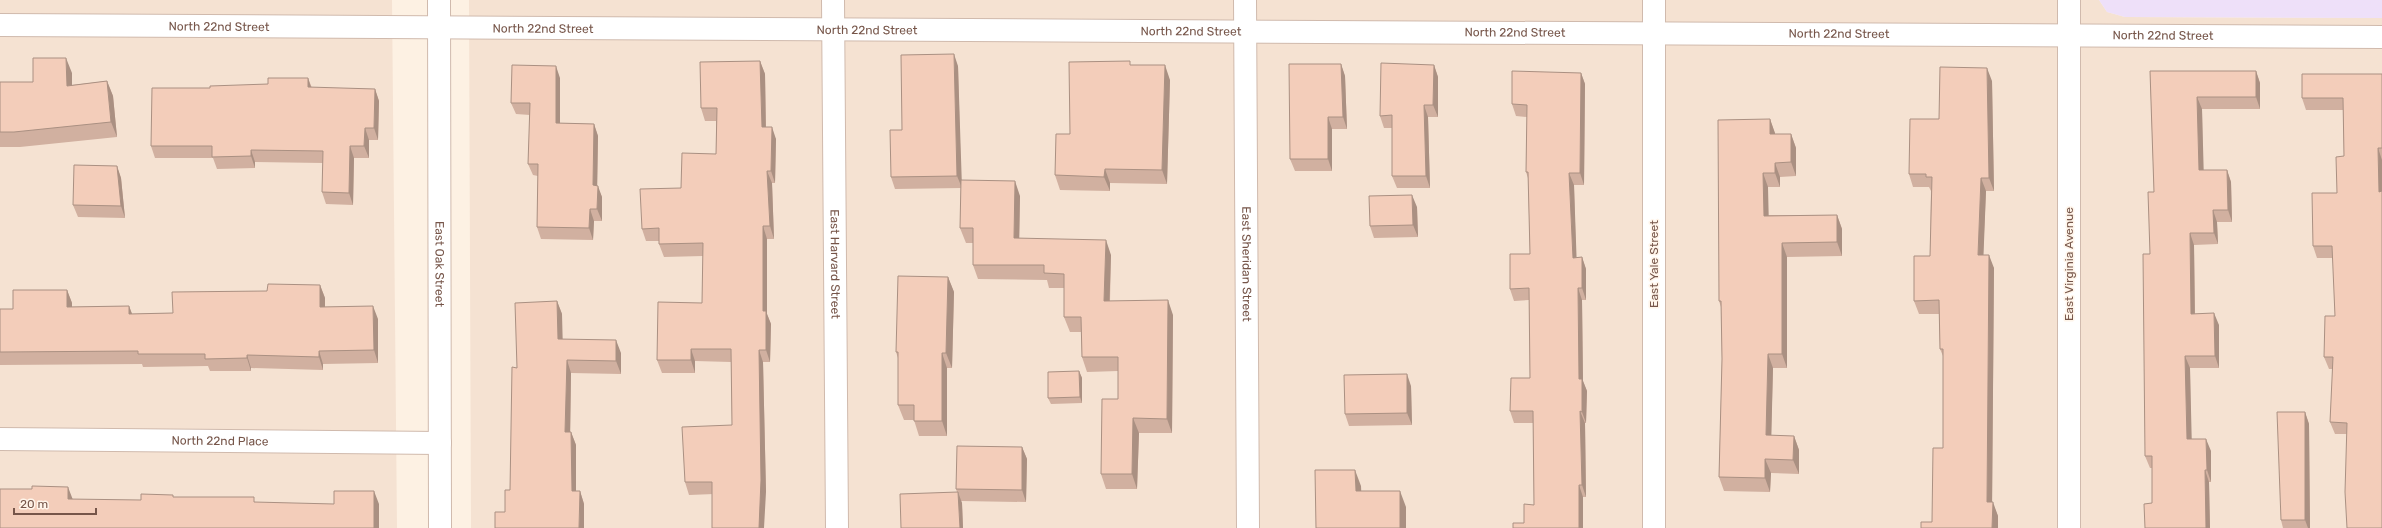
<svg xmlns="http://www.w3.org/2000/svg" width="2382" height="528" font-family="Rubik,sans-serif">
<rect width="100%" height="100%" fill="#fdf1e3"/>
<!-- residential -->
<path fill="#f5e2d2" d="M0,0h392l5,528h-397z
M469,0h1630l8,12 18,5 257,1v510h-1911z"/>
<!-- education -->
<path fill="#eee0f9" d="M2099,0h283v18l-257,-1 -18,-5z"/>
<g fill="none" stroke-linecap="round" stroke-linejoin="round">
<defs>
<g id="minor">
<path id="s1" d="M833,0l4,528"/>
<path id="s2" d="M1245,0l3,528"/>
<path d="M1654,0v528"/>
<path d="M2069,0v528"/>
<path id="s3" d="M0,25c794,7 1588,6 2382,12"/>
<path id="s4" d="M0,439l440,4"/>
</g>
<g id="tertiary">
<path id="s5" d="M439,0l1,528"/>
</g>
</defs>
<!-- minor casing -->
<use href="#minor" stroke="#d0baad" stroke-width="24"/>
<!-- tertiary casing -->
<use href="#tertiary" stroke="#d0baad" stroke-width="24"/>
<!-- minor -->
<use href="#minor" stroke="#fff" stroke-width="22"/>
<!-- tertiary -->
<use href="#tertiary" stroke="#fff" stroke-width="22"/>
</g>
<!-- wall -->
<path fill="#d1b0a0" d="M760,61l5,13 1,53 10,12 -1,44h-3l2,56h-7v75l4,10 -1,38h-7l3,130 -77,3 -4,-13 47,-57 -1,-63 -36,-1v12h-33l-5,-13 45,-57 1,-47 -39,1 -5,-13v-3h-13l-4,-12 39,-41 35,-34v-33h-11l-4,-13z
M1341,64l4,12 2,53h-15v42h-37l-5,-12z
M1131,65l39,15 -3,104 -57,-1v8l-50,-1 -5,-15 15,-41z
M1434,65l4,12v40h-10l2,71h-33l-5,-12v-48h-8l-4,-12z
M958,66l3,114 59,16 -1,42 92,17 -1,46 63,14 -1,118h-33l-2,56h-31l-5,-15 17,-75v-28l-31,1 -5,-15 -1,-25h-11l-6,-15v-29h-15l-2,-8 -69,-1 -5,-14v-22h-7l-6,-15 1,-40 -66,1 -4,-12z
M2150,71h106l4,12v26h-58l1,61h24l4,12 1,40h-15l1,22 -24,1 1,69 24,11v43h-29l1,71 20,12v31h-2l1,46h-65l7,-25v-35h-2l-5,-12 5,-202 4,-62z
M72,73v12l35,-4 6,15 4,41 -97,10h-20v-65h33z
M1581,73l4,11 -1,101h-10l2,72h6l4,12v31h-4l1,81 4,10 -1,32h-1l1,74h-3v31h-70l11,-5 10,-18 -1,-82h-19l-4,-12 20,-33 -1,-78 -15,1 -4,-12 20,-35 -2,-76 -2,-6 1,-55 -11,-1 -4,-12z
M2382,74v454l-35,-94h-12l-5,-12 3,-53h-4l-5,-12 11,-41 -2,-58h-16l-4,-12 24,-53 7,-37 -1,-46h-37l-4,-12z
M308,78l4,10 63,1 4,12 -1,39h-9v18h-15l-1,47 -27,-1 -4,-12 1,-29 -68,-1v6l-38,1 -4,-11h-58l-4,-12 59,-58 58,-4z
M560,78v45l34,1 4,12 -1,50 5,11v24h-8l-1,19 -52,-1 -4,-12 1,-51 -5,-1 -5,-11 2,-49 -14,-1 -5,-11z
M1992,81l2,110h-8l-3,64 11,13 -2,234 6,14v12h-77l11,-6 11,-74v-92l-3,-7 -1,-35h-20l-5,-13 16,-45 1,-65 -2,-4h-16l-4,-13 30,-55z
M1770,119l5,15h16l5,14v28l-16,1v10h-12v28h69l5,14v27l-55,1v111h-14l-2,68h23l5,14v24l-28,-1 -1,19 -46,-1 -5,-14 3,-118 -1,-52 -2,-6z
M117,166l4,12 4,40 -47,-1 -5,-12z
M1417,207l1,30 -44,1 -4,-12z
M948,277l6,15 -2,76h-5v68h-28l-5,-16h-10l-6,-15v-47l-2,-6z
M320,285l5,13v9l53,12v44l-55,1v6l-72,-2v3h-41l-2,-5 -65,1 -1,-3 -142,1v-56h13l54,-19 5,13v4l57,-1 3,8 41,-1 94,-22z
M557,301l5,13v25l59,14v21l-50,-1 -1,59h1l5,13v46h4l4,13 -79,8 5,-22 7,-122z
M1079,371l3,7v25l-31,1 -3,-6z
M1411,386l1,39 -63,1 -4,-12z
M2305,412l4,12 1,104h-27l-2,-8z
M1022,447l5,12 -1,43 -65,-1 1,2 1,25h-62l56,-36 -1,-3z"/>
<!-- shaded-wall -->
<path fill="#aa9082" d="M954,54l4,12 4,122 -5,-12z
M66,58l6,15v28l-5,-15z
M760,61l5,13 1,65 -4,-12z
M1341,64l4,12 2,53 -4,-12z
M1165,65l5,15 -3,104 -5,-14z
M1434,65l4,12v40l-5,-12z
M556,66l4,12v57l-4,-12z
M1987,68l5,13 2,110 -5,-13z
M2256,71l4,12v26l-4,-12z
M1581,73l4,11 -1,101 -4,-12z
M308,78l4,12 -4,-3z
M107,81l6,15 4,41 -6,-15z
M375,89l4,12 -1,39 -4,-12z
M2197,97l5,12 2,73 -5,-12z
M1424,105l4,12 2,71 -4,-12z
M1328,117l4,12v42l-4,-12z
M1770,119l5,14v15l-5,-14z
M594,124l4,12 -1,61 -4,-12z
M772,127l4,12 -1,44 -4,-12z
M365,128l4,12v18l-5,-12z
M1791,134l5,14v28l-5,-14z
M350,146l4,12 -1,47 -4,-12z
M2378,148l4,12v41l-3,-9z
M251,150l4,12v6l-4,-12z
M1775,163l5,14v10l-5,-14z
M117,166l4,12 4,40 -4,-12z
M1105,169l5,14v8l-6,-14z
M2227,170l4,12 1,40 -4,-12z
M767,171l5,12 2,56 -4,-13z
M1569,173l5,12 3,85 -4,-12z
M1763,173l5,14 1,42 -5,-13z
M1981,178l5,13 -3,77 -5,-13z
M1015,181l5,15 -1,56 -5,-14z
M598,186l4,11v24l-5,-12z
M1412,195l5,12 1,30 -5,-12z
M590,209l4,12 -1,19 -4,-12z
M2213,210l4,12 1,22 -4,-11z
M1837,215l5,14v27l-5,-14z
M763,226l4,13v75l4,10 -1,38 -4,-12 -3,-39z
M2190,233l4,12 1,81 -4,-12z
M1106,240l5,15 -2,61 -5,-15z
M1782,243l5,14v111l-5,-14z
M1989,255l5,13 -2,247 -5,-13z
M1582,257l4,12v31l-4,-12z
M948,277l6,15 -2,76 -6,-15z
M320,285l5,13v22l-5,-13z
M1578,288l4,12 1,81 4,10 -1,32 -4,-11 -3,-33z
M67,290l5,13v17l-5,-13z
M1168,300l5,15 -1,118 -5,-14z
M557,301l5,13 1,38 -5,-13z
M129,306l5,13 -5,-5z
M373,306l5,13v44l-4,-13z
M2214,313l5,12v43l-4,-12z
M616,340l5,13v21l-5,-13z
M691,349l4,12v12l-4,-13z
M759,350l4,12 3,130 -2,36h-5z
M319,351l4,13v6l-4,-13z
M942,353l5,15v68l-5,-15z
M1768,354l5,14 -2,81 -5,-14z
M247,355l4,13v3l-4,-13z
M2185,356l5,12 2,83 -5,-12z
M567,360l4,13 -1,72 -5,-13z
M1079,371l3,7v25l-2,-6z
M1407,374l4,12 1,39 -5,-12z
M1580,411l5,12 1,74 -4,-12z
M2305,412l4,12 1,104h-2l-3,-8z
M1133,418l6,15 -2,56 -5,-15z
M571,432l5,13v59l-4,-13z
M1794,436l5,14v24l-6,-14z
M2206,439l5,12v31l-4,-12z
M1022,447l5,12 -1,43 -4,-12z
M1765,459l6,14 -1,19 -5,-14z
M1355,470l6,16 1,22 -6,-17z
M2205,470l4,12 1,46h-4z
M1579,485l4,12v31h-4z
M68,487l5,13 -5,-1z
M374,491l5,13v24h-5z
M580,491l4,13v24h-5z
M1400,491l6,16v21h-6z
M958,492l4,11 1,25h-3z
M1993,502l5,14v12h-6z"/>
<!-- building -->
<path fill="#f3cdba" stroke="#aa9082" d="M954,54l3,122 -66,1 -1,-47h12l-1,-75z
M33,58h33l1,28 40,-5 4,41 -97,10h-14v-50h33z
M760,61l2,66h10l-1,44h-4l3,55h-7v85h3v39h-7l2,130 -2,48h-47v-46h-27l-3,-55 50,-2 -1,-76h-40v11h-34l1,-58 44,1 1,-60 -44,1v-16l-17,1 -2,-40 41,-1 1,-35 34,1 1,-46h-16l-1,-46z
M1130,61v4h35l-3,105 -57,-1 -1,8 -49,-2 1,-41h14l-1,-72z
M1381,63l53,2 -1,40h-9l2,71h-34v-61l-12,1z
M1289,64h52l2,53h-15v42h-38z
M512,65l44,1v57l38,1 -1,61 5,1 -1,23h-7l-1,19 -52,-1 1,-63h-10l2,-61h-19z
M1940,67l47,1 2,110h-8l-3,77h11l-2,247h6l-1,26h-71v-6h11l1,-74h10v-99h-3l-1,-49 -25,1v-45h16l2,-79h-6v-3h-17l1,-55h29z
M1512,71l69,2 -1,100h-11l4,85 9,-1v31h-4l1,91h3v33l-2,-1 2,74h-3v43h-66v-5h11v-19l10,1 -1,-94h-23l1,-33h19l-1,-90 -19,1v-35h20l-2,-82h-2l1,-67 -15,-1z
M2150,71h106v26h-59l2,73h28l1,40h-15l1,23h-24l1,81 23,-1 1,43h-30l2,83h19l1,31h-2l1,58h-61l-1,-24 8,-1v-47h-7l-2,-202h7l-2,-62h6z
M2302,74h80v74h-4l1,44 3,-1v337h-35l-2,-36 2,-69 -17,-1 3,-65h-9l1,-41h10l-3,-70h-19l-1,-53h25l-1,-36 8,-1 -1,-58h-41z
M268,78h40v9l67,2 -1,39h-9l-1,18h-14l-1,47 -27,-1 1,-41 -72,-1v6l-39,1v-11h-61l1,-58h58v-2l58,-2z
M1770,119v15h21v28l-16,1v10h-12l1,43 73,-1v27l-55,1v111h-14l-2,81 28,1 -1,24 -28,-1v19l-46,-1 3,-118 -1,-58h-2l-1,-181z
M74,165l43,1 4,40 -48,-1z
M961,180l54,1 -1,57 92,2 -2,61 64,-1 -1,119 -34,-1 -1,56h-31l1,-75h16v-42h-36l-1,-40h-17v-43l-20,-1v-8h-71v-37h-13z
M1412,195l1,30 -43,1 -1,-30z
M898,276l50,1 -2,76h-4v68h-28v-16h-16v-53h-2z
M268,284l52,1v22l53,-1 1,44 -55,1v6l-72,-2v3l-42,1v-5h-67v-3l-138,1v-43h13v-19h54v17l62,-1v8l44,-1 -1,-21 95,-1z
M557,301l1,38 58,1v21l-49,-1 -2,72h6l1,59h8l-1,37h-84v-16h10v-22h5l2,-123 5,1 -2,-65z
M1079,371l1,26 -32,1v-26z
M1407,374v39l-62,1 -1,-39z
M2277,412h28v108h-24z
M957,446l65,1v43l-66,-1z
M1315,470h40l1,21h44v37h-84z
M32,486l36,1v12l73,1v-6l32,1v2h81v5l80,2v-13h40v37h-374v-39h32z
M958,492l2,36h-59l-1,-34z"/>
<g text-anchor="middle" stroke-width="3" stroke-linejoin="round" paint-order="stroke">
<!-- street labels -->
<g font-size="12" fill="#765549" stroke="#fff5ea">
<text dy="4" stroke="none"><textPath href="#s3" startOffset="219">North 22nd Street</textPath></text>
<text dy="4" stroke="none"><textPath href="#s3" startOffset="543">North 22nd Street</textPath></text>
<text dy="4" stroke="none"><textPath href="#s3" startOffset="867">North 22nd Street</textPath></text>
<text dy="4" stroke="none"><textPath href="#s3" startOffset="1191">North 22nd Street</textPath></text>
<text dy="4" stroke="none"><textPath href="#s3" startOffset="1515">North 22nd Street</textPath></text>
<text dy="4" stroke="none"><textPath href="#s3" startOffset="1839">North 22nd Street</textPath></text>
<text dy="4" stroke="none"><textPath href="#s3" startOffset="2163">North 22nd Street</textPath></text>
<text dy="4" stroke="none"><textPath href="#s5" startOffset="264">East Oak Street</textPath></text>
<text dy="4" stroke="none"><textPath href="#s1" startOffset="264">East Harvard Street</textPath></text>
<text dy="4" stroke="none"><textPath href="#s2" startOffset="264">East Sheridan Street</textPath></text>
<text transform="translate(1654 264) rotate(-90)" y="4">East Yale Street</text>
<text transform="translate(2069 264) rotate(-90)" y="4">East Virginia Avenue</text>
<text dy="4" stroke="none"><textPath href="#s4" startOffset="220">North 22nd Place</textPath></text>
</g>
</g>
<!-- scale -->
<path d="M14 508v6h82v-6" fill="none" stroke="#765549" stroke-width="2"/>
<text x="20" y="508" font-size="12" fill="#765549" stroke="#fff5ea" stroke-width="3" paint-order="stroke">20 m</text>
</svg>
